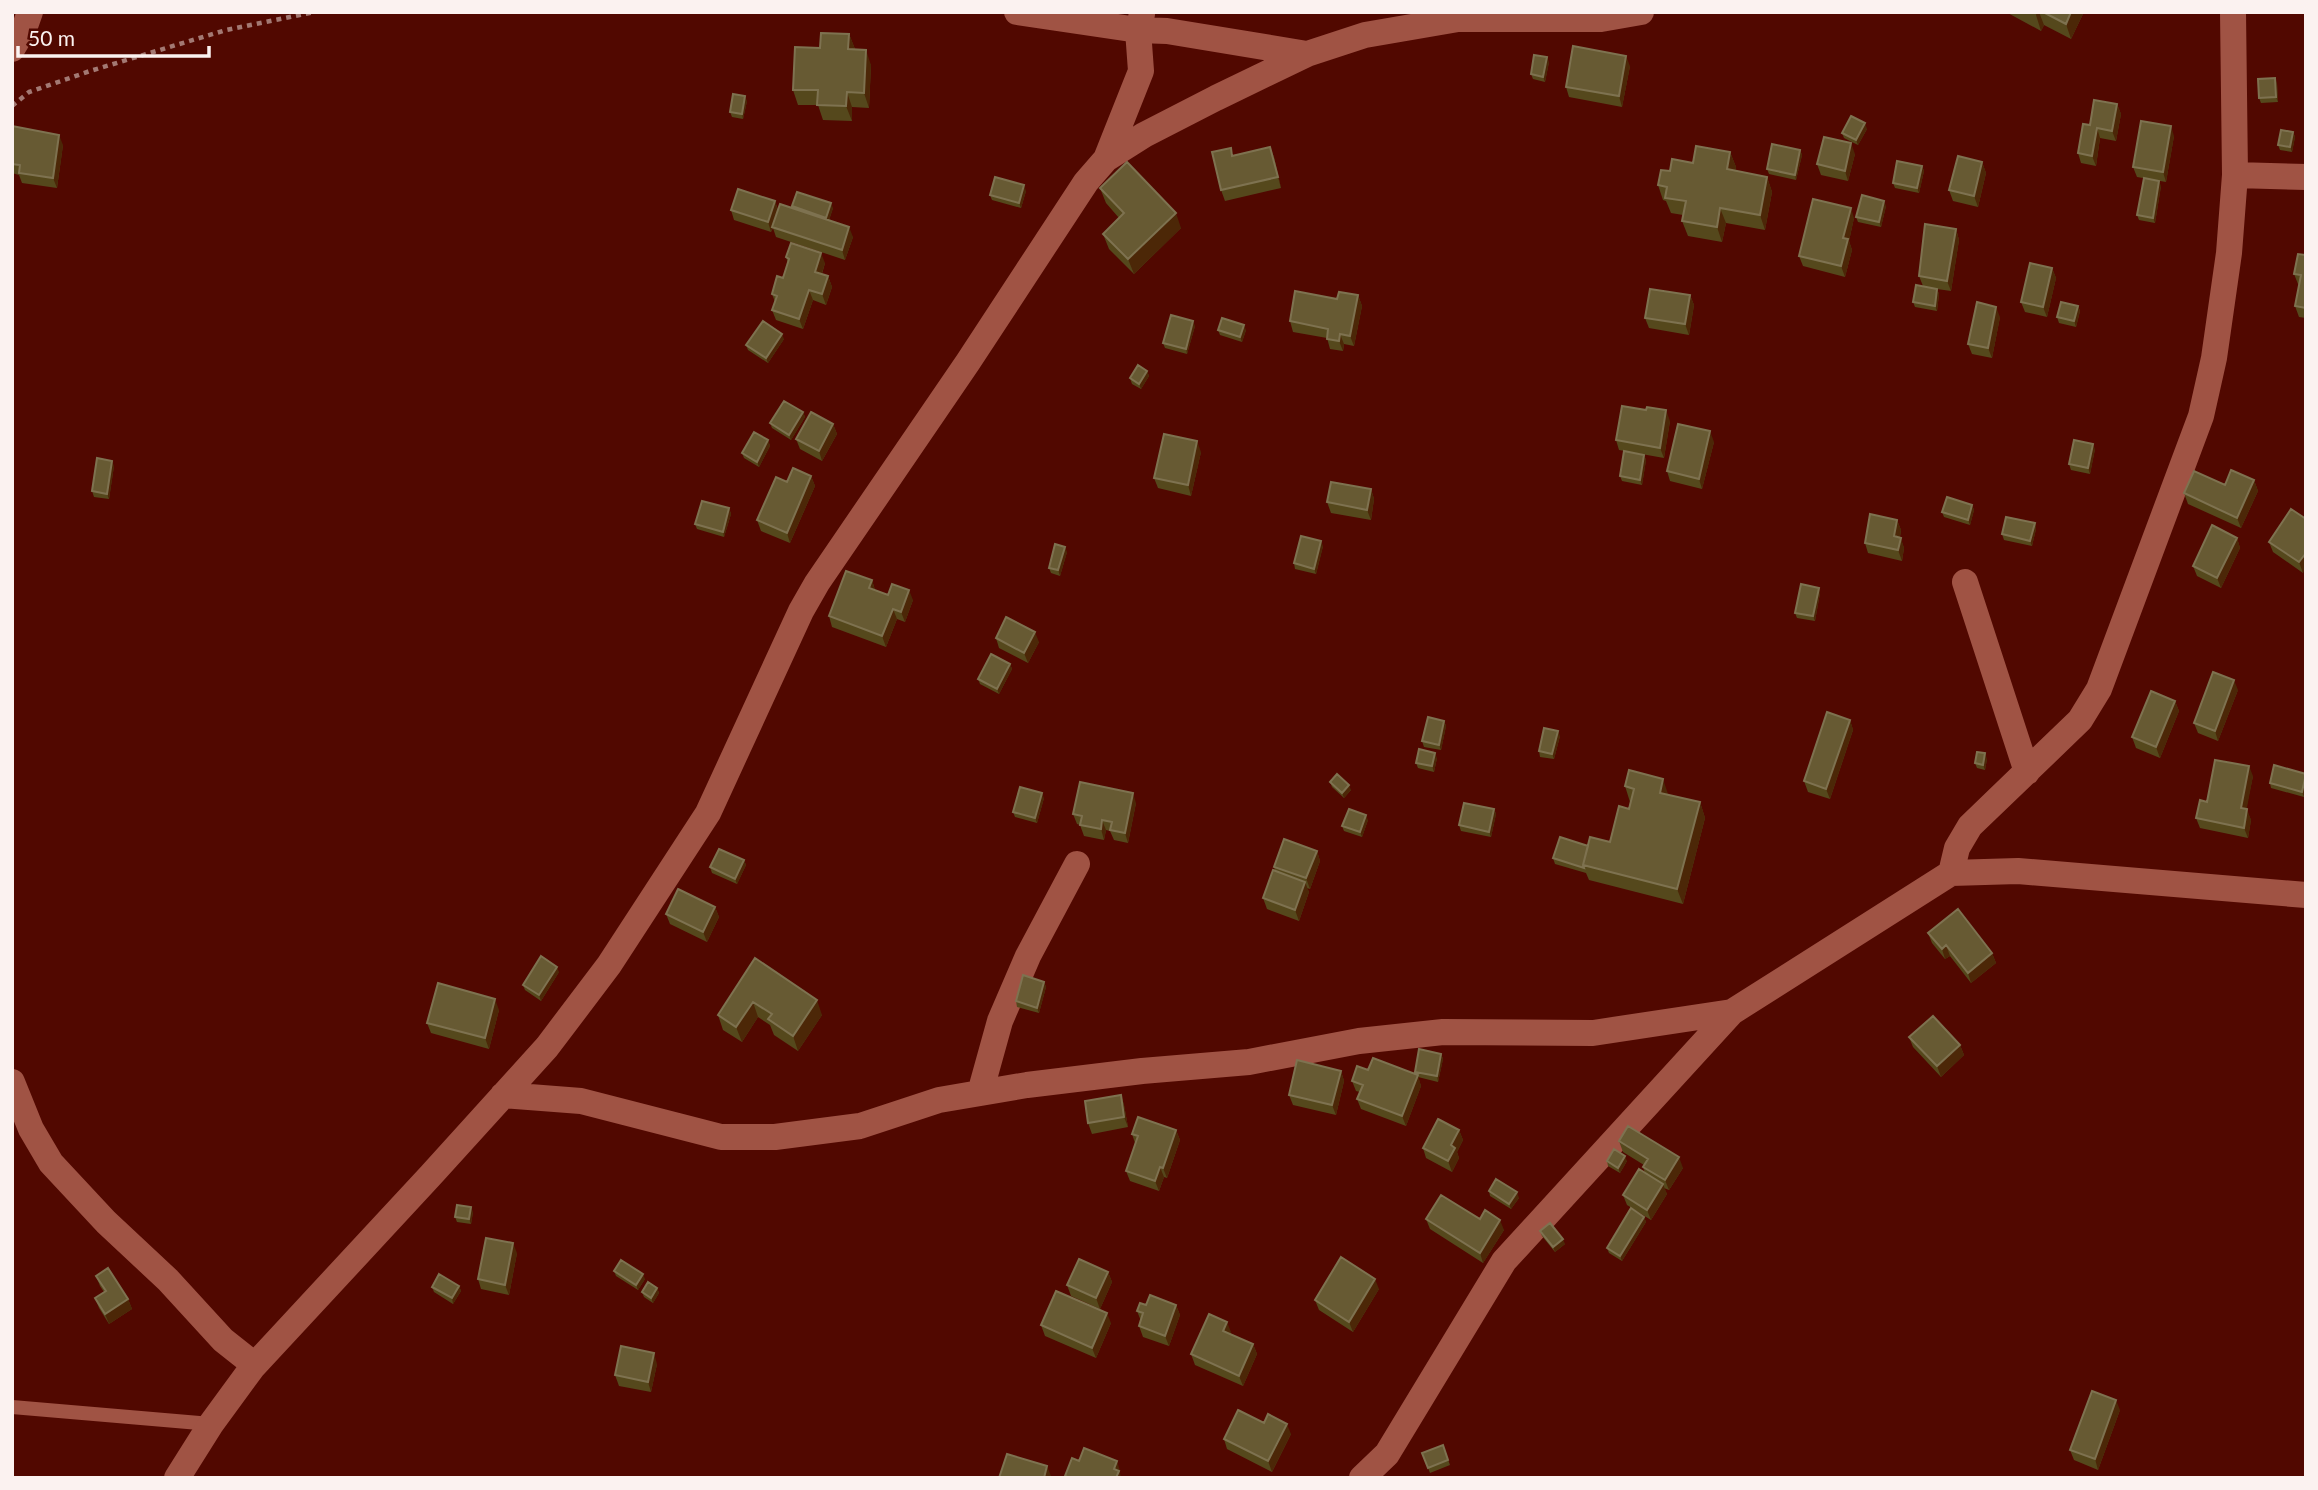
<svg xmlns="http://www.w3.org/2000/svg" width="2318" height="1490" font-family="Lato,sans-serif">
<rect width="100%" height="100%" fill="#510800"/>
<g fill="none" stroke-linecap="round" stroke-linejoin="round">
<!-- path -->
<path stroke="#a37973" stroke-width="4.5" stroke-dasharray="5 5" stroke-linecap="butt" d="M12,106l17,-14 61,-21 136,-41 88,-18"/>
<!-- lane -->
<path stroke="#a05344" stroke-width="14" d="M12,1407l199,17"/>
<!-- street -->
<path stroke="#a05344" stroke-width="26" d="M1017,12l121,18 29,1 140,23
M12,49l12,-20 6,-17
M1106,159l35,-88 -3,-41 4,-16
M2235,175l71,2
M1965,582l62,190
M1951,873l6,-25 13,-22 110,-106 19,-31 102,-273 13,-58 15,-105 6,-78 -2,-163
M12,1082l19,47 20,34 55,59 62,58 55,60 24,19 5,9
M980,1093l20,-72 28,-65 49,-92
M503,1095l78,6 140,36h54l85,-11 79,-26 88,-15 115,-14 107,-9 110,-21 84,-9 150,1 139,-21
M177,1478l34,-54 41,-56 179,-193 116,-128 62,-82 99,-152 93,-202 16,-28 151,-221 118,-180 20,-23 38,-24 72,-37 91,-44 58,-19 93,-16h143l40,-7
M1362,1478l25,-24 117,-193 228,-249 219,-139 67,-2 288,24"/>
</g>
<!-- wall -->
<path fill="#55481c" d="M2006,12h78l-13,27 -27,-14 -3,6z
M849,34l6,15 16,16 -2,43 -17,-1v14l-29,-1 -5,-15h-20l-5,-15 27,-42z
M1549,62l-4,20 -12,-3 -2,-5z
M1630,66l-8,41 -53,-10 -3,-10z
M2277,83l1,19 -17,1 -2,-5z
M747,101l-4,18 -11,-2 -2,-5z
M2117,104l4,10 -5,27 -16,-3 -4,28 -15,-3 -3,-10 12,-28z
M12,126l51,19 -6,43 -35,-5 -3,-8 -7,-2z
M1867,129l-9,16 -14,-7 -2,-5z
M2293,132l2,5 -3,15 -12,-2 -2,-5z
M2174,136l-8,46 -29,-5 -4,-10z
M1270,147l4,10 7,31 -56,13 -4,-11 13,-35z
M1800,150l2,5 -6,25 -27,-6 -2,-5z
M1730,152l6,15 -1,4 32,6 5,15 -7,38 -39,-7 -4,19 -34,-6 -6,-15 1,-6 -12,-2 -5,-12 -3,-1 -5,-15 12,-14z
M1855,154l-7,27 -27,-6 -4,-11z
M1982,162l4,11 -8,34 -25,-6 -4,-11z
M1922,166l2,5 -5,22 -24,-5 -2,-5z
M2161,186l-6,37 -16,-3 -2,-5z
M1100,188l81,40 -47,46 -25,-25 -6,-15 16,-16 -13,-15z
M1026,191l-5,17 -29,-8 -2,-5z
M775,201l3,9 15,-2 -1,-2 41,2 -4,12 24,17 -8,23 -69,-23 -3,-9 -2,4 -37,-12 -3,-10z
M1886,206l-5,21 -23,-5 -2,-5z
M1854,218l-5,23 3,9 -7,27 -42,-11 -4,-10z
M1956,229l3,11 -8,51 -14,-2 2,5 -2,17 -22,-4 -2,-5 10,-16 -4,-10z
M2306,252v66l-7,-1 -4,-11 4,-21 -1,-1 -4,-10z
M786,257l39,6 -3,11 6,2 4,11 -6,18 -13,-5 -10,29 -27,-9 -4,-10 3,-8 -3,-8 11,-16 5,-15z
M2052,268l4,10 -9,39 -22,-5 -4,-10z
M1358,295l4,11 -8,40 -10,-2 -1,7 -13,-2 -3,-11 -34,-6 -3,-11 47,-22z
M1690,295l4,10 -5,30 -40,-7 -4,-10z
M2078,306l2,5 -4,16 -17,-4 -2,-6z
M2000,317l-8,41 -20,-4 -4,-10z
M1195,326l-8,28 -22,-6 -2,-5z
M1218,330h28l-4,12 -22,-7z
M784,339l-16,24 -20,-13 -2,-5z
M1147,371l2,5 -8,13 -9,-5 -2,-6z
M803,412l2,5 -14,23 -19,-12 -2,-5z
M1670,421l-6,37 -45,-8 -3,-10z
M833,424l4,10 -15,27 -22,-12 -4,-10z
M768,440l2,6 -11,21 -15,-9 -2,-5z
M1714,442l-12,47 -32,-8 -3,-10z
M2095,449l-5,25 -19,-4 -2,-6z
M1201,452l-10,44 -33,-8 -4,-10z
M1644,455l2,5 -4,25 -20,-4 -2,-5z
M114,466l-5,33 -15,-2 -2,-6z
M811,476l4,10 -25,57 -29,-12 -4,-11 30,-38z
M2254,480l4,11 -17,37 -53,-24 -4,-11z
M1371,489l3,10 -3,21 -40,-7 -4,-11z
M1972,505l2,5 -4,15 -26,-8 -2,-5z
M729,508l2,6 -7,23 -27,-8 -2,-5z
M2291,509l12,64 -30,-21 -4,-10z
M1897,520l4,10 -1,7 4,11 -2,13 -34,-8 -3,-10z
M2035,523l1,6 -4,17 -28,-6 -2,-6z
M2237,538l3,10 -19,40 -24,-12 -4,-10z
M1323,546l-7,28 -21,-5 -1,-6z
M1067,552l-7,24 -9,-3 -2,-5z
M872,580l3,10 13,5 25,5 -8,22 -8,-3 -11,28 -54,-20 -3,-11z
M1820,593l-5,28 -18,-3 -2,-5z
M996,638l43,4 -11,21 -29,-15z
M1010,664l2,5 -13,25 -19,-10 -2,-5z
M2238,690l-20,51 -20,-8 -4,-10z
M2175,701l4,10 -19,47 -24,-10 -4,-11z
M1850,720l3,10 -23,69 -22,-7 -4,-11z
M1444,721l2,5 -5,24 -17,-3 -2,-6z
M1560,736l-6,23 -14,-2 -1,-6z
M1437,758l-3,14 -16,-4 -2,-5z
M1987,759l-2,11 -8,-2 -2,-5z
M2306,774l-2,23 -33,-9 -1,-5z
M2253,776l-7,33 5,11 -3,18 -48,-10 -4,-10 11,-16z
M1330,782l21,8 -7,8 -12,-11z
M1625,786l43,8v1l32,7 5,16 -22,86 -94,-24 -3,-7 -31,-9 -2,-6 57,-16 19,-33 1,-7z
M1044,798l-7,25 -22,-6 -2,-5z
M1136,803l-8,40 -14,-3 -4,-9 -4,-1 -2,10 -20,-4 -4,-11 -3,-1 -4,-10z
M1494,809l2,5 -5,23 -30,-6 -2,-6z
M1368,820l-6,17 -18,-6 -2,-5z
M1317,851l3,10 -10,28 -3,-1 2,4 -10,29 -32,-12 -4,-11 12,-27 -1,-4z
M744,860l2,5 -9,19 -25,-11 -2,-6z
M715,907l4,10 -12,25 -37,-18 -4,-10z
M1928,933l64,20 4,10 -25,20 -21,-27 -5,3 -13,-16z
M755,958l67,57 -24,36 -24,-16 -4,-10 -12,-8 -16,25 -19,-12 -5,-15z
M559,972l-18,29 -16,-11 -2,-5z
M1044,982l2,5 -7,26 -22,-6 -1,-6z
M499,1010l-10,39 -58,-16 -4,-10z
M1909,1037l51,8 4,10 -23,22 -28,-30z
M1441,1054l2,5 -5,23 -20,-5 3,9 -15,40 -45,-17 -4,-10 3,-7 -4,-1 -4,-10 16,-11 48,5 -1,-3z
M1341,1071l3,10 -8,34 -43,-10 -4,-10z
M1121,1095l3,10 4,22 -36,7 -4,-11z
M1176,1130l4,10 -13,38 -3,-1 -5,14 -29,-10 -4,-10 9,-28 -3,-9z
M1459,1130l4,10 -6,12 2,6 -7,14 -26,-14 -3,-10z
M1619,1141l64,27 -14,22 -5,-2 3,6 -16,26 -24,-15 -4,-10 22,-22 -2,-6 1,-2 -21,-13z
M1607,1161h20l-7,12 -12,-7z
M1489,1191l30,7 -8,11 -21,-13z
M473,1212l-2,12 -14,-2 -2,-5z
M1644,1217l2,5 -24,39 -13,-8 -2,-5z
M1426,1219h54l24,11 -21,33 -53,-34z
M1540,1231l25,13 -10,8 -13,-16z
M517,1253l-8,42 -28,-6 -3,-10z
M614,1271l31,8 -7,11 -22,-14z
M1108,1272l4,10 -12,27 -29,-13 -4,-11z
M96,1276l32,23 4,10 -23,15 -10,-16 -4,-10 9,-6 -4,-6z
M459,1286l2,5 -8,13 -19,-12 -2,-5z
M657,1288l2,5 -6,10 -9,-6 -2,-5z
M1379,1289l-26,43 -34,-22 -4,-10z
M1146,1305h30l4,10 -11,31 -26,-9 -4,-11 2,-5 -4,-10z
M1111,1323l-15,35 -51,-22 -4,-11z
M1231,1332l-1,2 23,10 4,10 -14,32 -48,-21 -4,-11z
M657,1364l-6,28 -32,-6 -4,-11z
M2120,1410l-22,60 -24,-10 -4,-10z
M1264,1423l27,11 -19,38 -45,-23 -3,-10z
M1443,1445l7,20 -20,8 -8,-20z"/>
<!-- shaded-wall -->
<path fill="#4c2707" d="M2037,12h2l5,13 -3,6 -5,-16z
M2071,12h13l-13,27 -5,-15z
M849,34l6,15h-7z
M866,50l5,15 -2,43 -5,-15z
M1626,56l4,10 -8,41 -3,-11z
M1547,57l2,5 -4,20 -2,-5z
M2275,78l2,5 1,19 -2,-5z
M847,92l5,15v14l-6,-15z
M745,96l2,5 -4,18 -1,-5z
M2117,104l4,10 -5,27 -4,-10z
M1865,123l2,6 -9,16 -2,-5z
M2171,126l3,10 -8,46 -3,-10z
M2097,128l3,10 -4,28 -4,-10z
M2293,132l2,5 -3,15 -2,-5z
M59,135l4,10 -6,43 -4,-10z
M1851,143l4,11 -7,27 -3,-10z
M1270,147l4,10 7,31 -3,-11z
M1800,150l2,5 -6,25 -1,-5z
M1730,152l6,15 -3,18 -6,-16z
M1982,162l4,11 -8,34 -4,-11z
M1922,166l2,5 -5,22 -2,-5z
M1767,177l5,15 -7,38 -5,-15z
M2159,181l2,5 -6,37 -2,-5z
M1024,185l2,6 -5,17 -2,-5z
M775,201l3,10 -7,21 -3,-10z
M1884,201l2,5 -5,21 -2,-5z
M831,203l2,5 -5,15 -2,-5z
M1720,208l6,15 -4,19 -5,-15z
M1851,208l3,10 -5,23 3,9 -7,27 -4,-11 2,-28z
M1176,213l5,15 -47,46 -6,-15z
M849,227l4,10 -8,23 -3,-10z
M1956,229l3,11 -8,51 -4,-10z
M821,253l4,10 -6,19 -4,-10z
M2052,268l4,10 -9,39 -4,-10z
M828,276l4,11 -6,18 -4,-11z
M1937,289l2,5 -2,17 -2,-5z
M809,290l4,10 -10,29 -4,-10z
M1358,295l4,11 -8,40 -4,-10z
M1690,295l4,10 -5,30 -4,-11z
M2078,306l2,5 -4,16 -2,-6z
M1996,307l4,10 -8,41 -4,-10z
M1193,321l2,5 -8,28 -1,-5z
M1244,325l2,5 -4,12 -2,-5z
M782,334l2,5 -16,24 -2,-5z
M1340,334l4,10 -1,7 -4,-10z
M1147,371l2,5 -8,13 -2,-5z
M1666,410l4,11 -6,37 -4,-10z
M803,412l2,5 -14,23 -2,-5z
M833,424l4,10 -15,27 -3,-10z
M1710,431l4,11 -12,47 -3,-10z
M768,440l2,6 -11,21 -2,-5z
M1197,441l4,11 -10,44 -3,-11z
M2093,444l2,5 -5,25 -2,-6z
M1644,455l2,5 -4,25 -2,-5z
M112,461l2,5 -5,33 -2,-5z
M811,476l4,10 -25,57 -3,-10z
M2254,480l4,11 -17,37 -4,-10z
M1371,489l3,10 -3,21 -4,-10z
M1972,505l2,5 -4,15 -2,-5z
M729,508l2,6 -7,23 -1,-5z
M1897,520l4,10 -3,16 -4,-10z
M2035,523l1,6 -4,17 -2,-5z
M1901,538l3,10 -2,13 -4,-11z
M2237,538l3,10 -19,40 -4,-10z
M1321,541l2,5 -7,28 -2,-5z
M1065,547l2,5 -7,24 -2,-6z
M2306,553v15l-3,5 -4,-11z
M872,580l3,11 -6,-3z
M1819,588l1,5 -5,28 -2,-5z
M909,590l4,10 -8,22 -4,-10z
M893,609l4,10 -11,28 -4,-11z
M1035,632l4,10 -11,21 -4,-10z
M1010,664l2,5 -13,25 -2,-5z
M2234,680l4,10 -20,51 -3,-10z
M2175,701l4,10 -19,47 -4,-11z
M1850,720l3,10 -23,69 -4,-10z
M1444,721l2,5 -5,24 -2,-5z
M1558,731l2,5 -6,23 -2,-5z
M1435,753l2,5 -3,14 -2,-6z
M1985,753l2,6 -2,11 -2,-5z
M2249,766l4,10 -8,42 -4,-10z
M2306,778v12l-2,7 -2,-5z
M1663,779l5,15 -3,14 -5,-15z
M1349,785l2,5 -7,8 -2,-5z
M1042,793l2,5 -7,25 -2,-5z
M1133,793l3,10 -8,40 -3,-10z
M1700,802l5,16 -22,86 -6,-15z
M1494,809l2,5 -5,23 -2,-5z
M2247,809l4,11 -3,18 -4,-10z
M1366,815l2,5 -6,17 -2,-5z
M1102,820l4,10 -2,10 -3,-11z
M1317,851l3,10 -10,28 -4,-11z
M744,860l2,5 -9,19 -2,-5z
M1305,882l4,10 -10,29 -4,-11z
M715,907l4,10 -12,25 -4,-10z
M1946,945l4,11 -5,3 -3,-10z
M1992,953l4,10 -25,20 -3,-10z
M557,967l2,5 -18,29 -2,-6z
M1044,982l2,5 -7,26 -2,-5z
M495,999l4,11 -10,39 -4,-11z
M817,1000l5,15 -24,36 -5,-15z
M753,1002l5,15 -16,25 -6,-15z
M1960,1045l4,10 -23,22 -4,-11z
M1441,1054l2,5 -5,23 -1,-6z
M1341,1071l3,10 -8,34 -4,-10z
M1418,1075l3,11 -15,40 -4,-10z
M1121,1095l3,10 4,22 -4,-10z
M1176,1130l4,10 -13,38 -4,-10z
M1459,1130l4,10 -6,12 2,6 -7,14 -4,-11 3,-16z
M1625,1156l2,5 -7,12 -2,-5z
M1679,1157l4,11 -14,22 -4,-10z
M1160,1167l4,10 -5,14 -4,-10z
M1663,1184l4,10 -16,26 -4,-10z
M1517,1192l2,6 -8,11 -2,-5z
M471,1207l2,5 -2,12 -2,-5z
M1644,1217l2,5 -24,39 -2,-5z
M1500,1220l4,10 -21,33 -3,-10z
M1563,1239l2,5 -10,8 -2,-5z
M513,1243l4,10 -8,42 -4,-10z
M1108,1272l4,10 -12,27 -4,-11z
M643,1274l2,5 -7,11 -2,-5z
M1375,1279l4,10 -26,43 -4,-10z
M459,1286l2,5 -8,13 -1,-6z
M657,1288l2,5 -6,10 -2,-5z
M128,1299l4,10 -23,15 -4,-10z
M1176,1305l4,10 -11,31 -4,-10z
M1107,1313l4,10 -15,35 -4,-10z
M1227,1322l4,10 -4,9 -4,-10z
M1253,1344l4,10 -14,32 -4,-10z
M654,1353l3,11 -6,28 -3,-10z
M2116,1400l4,10 -22,60 -3,-11z
M1287,1424l4,10 -19,38 -4,-11z
M1117,1461l3,10v2l1,5h-5l-2,-9z
M1047,1466l4,10v2h-7z"/>
<!-- building -->
<path fill="#675a33" stroke="#7e7250" stroke-width="2" d="M2043,12h28l-5,12z
M821,33l28,1 -1,15 18,1 -2,43 -17,-1 -1,14 -29,-1 1,-15h-25l2,-43 25,1z
M1573,46l53,10 -7,40 -53,-9z
M1534,55l13,2 -4,20 -12,-3z
M2275,78l1,19 -17,1 -1,-19z
M733,94l12,2 -3,18 -12,-2z
M2094,100l23,4 -5,27 -15,-3 -5,28 -14,-3 5,-29 7,1z
M1851,116l14,7 -9,17 -14,-7z
M2141,121l30,5 -8,46 -30,-5z
M12,126l47,9 -6,43 -34,-5 1,-8 -8,-1z
M2281,130l12,2 -3,15 -12,-2z
M1824,137l27,6 -6,28 -28,-7z
M1772,144l28,6 -5,25 -28,-6z
M1696,146l34,6 -3,17 40,8 -7,38 -40,-7 -3,19 -35,-6 4,-20 -21,-3 2,-11 -9,-2 3,-15 9,1 2,-12 21,4z
M1270,147l8,30 -57,13 -9,-38 19,-4 1,8z
M1958,156l24,6 -8,34 -25,-6z
M1897,161l25,5 -5,22 -24,-5z
M1127,162l49,51 -48,46 -25,-25 21,-21 -24,-25z
M995,177l29,8 -5,18 -29,-8z
M2144,178l15,3 -6,37 -16,-3z
M738,189l37,12 -7,21 -37,-12z
M797,192l34,11 -5,15 -34,-12z
M1862,195l22,6 -5,21 -23,-5z
M1813,199l38,9 -8,30 5,1 -7,27 -42,-10z
M780,204l69,23 -7,23 -70,-23z
M1925,224l31,5 -9,52 -28,-5z
M791,243l30,10 -6,19 13,4 -6,18 -13,-4 -10,29 -27,-9 5,-14 -5,-2 5,-18 6,2 6,-19 -3,-2z
M2306,252v56l-11,-2 6,-31 -7,-1 4,-20 7,1z
M2030,263l22,5 -9,39 -22,-5z
M1916,285l21,4 -2,17 -22,-4z
M1650,289l40,6 -5,29 -40,-6z
M1295,291l42,8 2,-7 19,3 -8,41 -10,-2 -1,7 -12,-2 1,-10 -38,-8z
M1977,302l19,5 -8,41 -20,-4z
M2061,302l17,4 -4,15 -17,-4z
M1171,315l22,6 -7,28 -23,-6z
M1222,318l22,7 -4,12 -22,-7z
M763,321l19,13 -16,24 -20,-13z
M1138,365l9,6 -8,13 -9,-6z
M784,401l19,11 -14,23 -19,-12z
M1622,406l24,4 1,-3 19,3 -6,38 -44,-8z
M811,412l22,12 -14,27 -23,-12z
M1678,424l32,7 -11,48 -32,-8z
M754,432l14,8 -11,22 -15,-9z
M1164,434l33,7 -9,44 -34,-7z
M2074,440l19,4 -5,24 -19,-4z
M1624,451l20,4 -4,25 -20,-4z
M97,458l15,3 -5,33 -15,-3z
M793,468l18,8 -24,57 -30,-13 19,-43 11,5z
M2231,470l23,10 -17,38 -53,-25 10,-22 31,14z
M1331,482l40,7 -4,21 -40,-8z
M1947,497l25,8 -4,15 -26,-8z
M702,501l27,7 -6,24 -28,-8z
M2291,509l15,10v34l-7,9 -30,-20z
M1870,514l27,6 -3,16 7,2 -3,12 -33,-7z
M2006,517l29,6 -5,18 -28,-7z
M2212,525l25,13 -20,40 -24,-12z
M1301,536l20,5 -7,28 -20,-6z
M1055,544l10,3 -7,23 -9,-2z
M846,571l26,9 -3,8 19,7 4,-11 17,6 -8,22 -8,-3 -11,27 -53,-20z
M1801,584l18,4 -6,28 -18,-3z
M1006,617l29,15 -11,21 -28,-15z
M991,654l19,10 -13,25 -19,-10z
M2213,672l21,8 -19,51 -21,-8z
M2151,691l24,10 -19,46 -24,-10z
M1827,712l23,8 -24,69 -22,-8z
M1428,717l16,4 -5,24 -17,-4z
M1544,728l14,3 -6,23 -13,-3z
M1419,749l16,4 -3,13 -16,-3z
M1977,752l8,1 -2,12 -8,-2z
M2215,760l34,6 -8,42 6,1 -3,19 -48,-10 4,-18 7,2z
M2274,765l32,9 -4,18 -32,-9z
M1629,770l34,9 -3,14 40,9 -23,87 -94,-24 7,-28 20,5 9,-36 10,3 5,-20 -9,-3z
M1337,774l12,11 -7,8 -12,-11z
M1080,782l53,11 -8,40 -15,-3 2,-8 -10,-2 -1,9 -21,-4 2,-9 -9,-2z
M1020,787l22,6 -7,25 -22,-6z
M1464,803l30,6 -5,23 -30,-7z
M1349,809l17,6 -6,17 -18,-6z
M1560,837l28,9 -5,19 1,3 -31,-10z
M1284,839l33,12 -11,27 -32,-11z
M719,849l25,11 -9,19 -25,-12z
M1273,870l32,12 -10,28 -32,-12z
M678,889l37,18 -12,25 -37,-18z
M1958,909l34,44 -24,20 -22,-28 -4,4 -14,-16z
M541,956l16,11 -18,28 -16,-10z
M755,958l62,42 -24,36 -25,-17 4,-5 -19,-12 -17,25 -18,-12z
M1023,975l21,7 -7,26 -21,-7z
M438,983l57,16 -10,39 -58,-15z
M1933,1016l27,29 -23,21 -28,-29z
M1419,1049l22,5 -4,22 -22,-4z
M1373,1058l45,17 -16,41 -45,-17 6,-14 -11,-4 5,-15 11,4z
M1297,1060l44,11 -9,34 -43,-10z
M1121,1095l3,22 -36,6 -3,-22z
M1138,1117l38,13 -13,38 -3,-1 -5,14 -29,-10 12,-35 -6,-2z
M1438,1119l21,11 -8,15 4,3 -7,13 -25,-13z
M1628,1126l51,31 -14,23 -22,-13 5,-8 -29,-18z
M1614,1149l11,7 -7,12 -11,-7z
M1639,1169l24,15 -16,26 -24,-15z
M1496,1179l21,13 -8,12 -20,-13z
M1441,1195l39,24 5,-9 15,10 -20,33 -54,-34z
M457,1205l14,2 -2,12 -14,-2z
M1631,1208l13,9 -24,39 -13,-8z
M1550,1223l13,16 -10,8 -13,-16z
M486,1238l27,5 -8,42 -27,-6z
M1341,1257l34,22 -26,43 -34,-22z
M1079,1259l29,13 -12,26 -29,-13z
M621,1260l22,14 -7,11 -22,-14z
M108,1268l20,31 -23,15 -10,-16 11,-7 -10,-15z
M439,1274l20,12 -7,12 -20,-11z
M648,1282l9,6 -6,10 -9,-6z
M1056,1291l51,22 -15,35 -51,-23z
M1150,1295l26,10 -11,31 -26,-10 4,-13 -6,-2 3,-8 6,2z
M1209,1314l18,8 -4,9 30,13 -14,32 -48,-22z
M621,1346l33,7 -6,29 -33,-7z
M2092,1391l24,9 -21,59 -25,-9z
M1238,1410l26,13 4,-9 19,10 -19,37 -44,-22z
M1443,1445l5,15 -20,8 -6,-15z
M1084,1448l33,13 -3,8 5,2 -3,7h-46l-5,-2 7,-18 7,3z
M1007,1454l40,12 -3,12h-45z"/>
<!-- border -->
<rect width="2318" height="1490" fill="none" stroke="#fbf2f0" stroke-width="28"/>
<!-- scale -->
<path d="M18 46v10h191v-10" fill="none" stroke="#fbf2f0" stroke-width="3.5"/>
<text x="28" y="46" font-size="21" fill="#fbf2f0" stroke="#510800" stroke-width="5" paint-order="stroke">50 m</text>
</svg>
